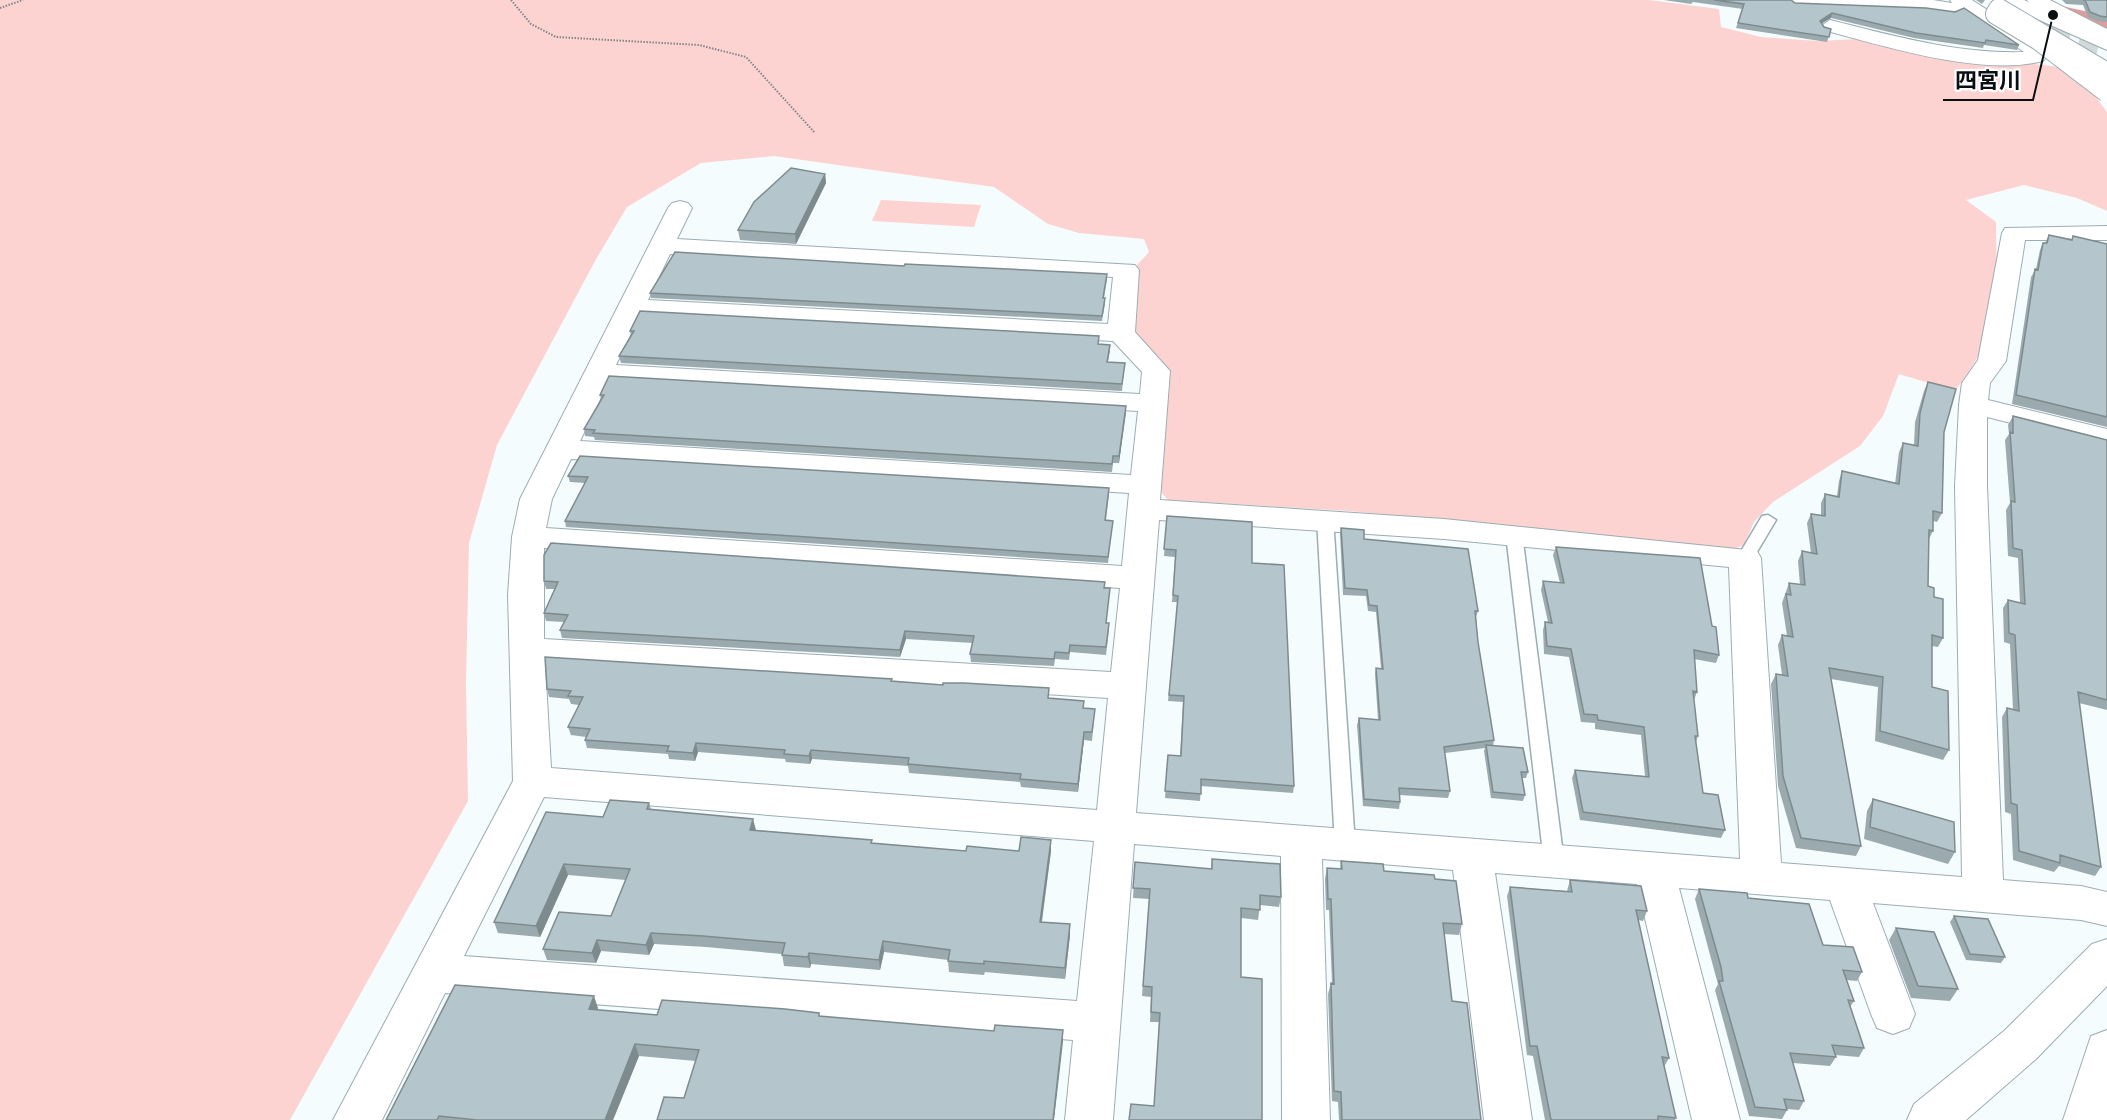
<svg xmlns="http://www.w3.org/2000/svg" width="2107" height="1120" font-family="Literata,'Noto Sans JP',serif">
<rect width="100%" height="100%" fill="#f5fcfe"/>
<!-- green -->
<path fill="#fdd3d1" d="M0,0h1649l70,9 2,18 40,10 57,4 38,-2 41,9 163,19 26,17 21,28v99l-30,-13 -53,-13 -58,15 30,22c0,39 4,84 -12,121 -7,18 -18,33 -29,48l-56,-17 -16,42 -23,30 -87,56 -19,20 -10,23 -10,4 -385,-38 -181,-11 -15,-17 10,-79 -35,-74 9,-65 12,-13 -5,-13 -65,-6 -31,-9 -54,-37 -220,-31 -73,7 -74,44 -32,54 -98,184 -28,98 -3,140 2,118 -178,319h-290z
M881,200l100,5 -7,22 -102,-6z"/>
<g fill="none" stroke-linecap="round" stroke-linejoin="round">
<!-- river -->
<path fill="#de9c9a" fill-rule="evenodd" d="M1994,0h40l73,16v20c-28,-6 -98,-13 -113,-36z"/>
<!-- minor-tunnel -->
<path stroke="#d2d9db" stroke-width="20" stroke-dasharray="20 10" stroke-linecap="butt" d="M2021,26l86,21"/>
<defs>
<path id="service" d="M1325,513l8,5 22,327 -3,6 -7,2 -7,-2 -3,-6 -18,-327z
M1768,515l8,5 -25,42 -6,1 -6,-1 -2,-4 25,-42z
M1514,529l8,5 42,328 -3,6 -7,2 -7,-2 -3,-6 -38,-328z"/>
<path id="minor" d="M1785,0h148l19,3 -2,-3h22l68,44 6,13 -3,4c-62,16 -159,-15 -220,-31l-2,-4 9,-6c64,16 128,34 194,32l-62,-42 -8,5 -30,-5 -130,-5z
M2027,0h23l57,29v13l-77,-38z
M680,201l8,2 4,5 -15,31 458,26 4,5 -4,62 35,39 -10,129 284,19 313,32 4,7 20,305 181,14 -7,-391 4,-81 3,-22 16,-23 24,-127 3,-5 102,-2v14h-82l-19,121 -16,22 -2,17 119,29v18l-120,-30v69l16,394 78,6 26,6v34l-26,-6 -208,-17 42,111 -6,14 -16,6 -16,-6 -6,-14 -41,-114 -151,-12 61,232h-48l-55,-236 -142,-11 37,247h-48l-31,-250 -131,-11 8,261h-48l-1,-264 -147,-12 -21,276h-48l8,-80 -628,-47 -63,127h-49l180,-339 -5,-186 4,-58 8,-38 148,-291 4,-5zM670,254l443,23 -5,47 -460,-24zM640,315l473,26 29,31 -2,22 -524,-29zM609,381l529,30 -7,64 -551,-34zM571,459l558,34 -7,73 -576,-38 6,-29zM1159,520l285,19 285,28 11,292 -604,-46zM544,548l576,40 -9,84 -567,-33zM545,663l563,35 -11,112 -546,-42zM544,797l550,44 -17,160 -613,-45z
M2107,939v47l-71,73 -70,61h-59l7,-16 90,-73 88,-87z"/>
<path id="trunk" d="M2000,0h24l83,37v13l-104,-46z
M2107,1030v90h-44l28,-84z"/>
</defs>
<!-- service casing -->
<use href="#service" stroke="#9cadb3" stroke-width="3"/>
<!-- minor casing -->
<use href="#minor" stroke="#9cadb3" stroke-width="2"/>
<!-- trunk casing -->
<use href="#trunk" stroke="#9cadb3" stroke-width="2"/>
<!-- path -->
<path stroke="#818789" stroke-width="2" stroke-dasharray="1.5 1.5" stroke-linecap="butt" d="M511,0l20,24 25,13 143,8 47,12 69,76
M0,8l23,-8"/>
<!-- service -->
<use href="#service" fill="#fff" fill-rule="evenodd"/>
<!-- minor -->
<use href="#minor" fill="#fff" fill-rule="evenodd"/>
<!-- trunk -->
<use href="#trunk" fill="#fff" fill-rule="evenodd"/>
<defs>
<path id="trunk-bridge" d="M2107,73l-108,-64 -3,5 43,26 68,52"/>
</defs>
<!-- trunk-bridge casing -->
<use href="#trunk-bridge" stroke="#9cadb3" stroke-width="22" stroke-linecap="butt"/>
<!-- trunk-bridge -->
<use href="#trunk-bridge" stroke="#fff" stroke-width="20"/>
</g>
<!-- wall -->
<path fill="#9baaaf" d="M1664,0h127l4,3 224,42 -2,5 -33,-5 -1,3 -69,-10 -83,-20 -9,5 2,4 7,2 -4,13 -91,-14 7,-19 -50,-7 -2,2z
M1976,0h9l-3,4z
M2062,0h45v22l-10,-1 -9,-4 -5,-12 -17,-1z
M825,174l1,9 -30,61 -56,-4 -2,-10z
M2049,235l23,4 1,-3 34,8v183l-95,-23 19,-127 5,-8 4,-19 3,-7h2z
M1107,279l-3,19h1v6l-3,17 -451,-23 -1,-5z
M630,331l469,13 11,7 -2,11 17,1 -1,7 -2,21 -501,-28 -2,-7 12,-20z
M1928,382l16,50 -2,81 -5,9 -4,-1v10l-4,8 -1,47 6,11 9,41 -5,9 -6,-1v41l17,63 -6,10 -68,-19 3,-54 -47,-8 30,167 -5,10 -60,-8 -18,-62 -7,-102 5,-10 6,1 -4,-30 4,-10 5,1 -5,-33 7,-20 11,2 -2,-24 4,-10 9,2 -4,-30 4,-9 10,1v-12l4,-9 12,2 2,-15 3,-10 53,13 4,-32 4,-9 11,2 1,-23 9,-31z
M600,395l526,11 -7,57h-6l-1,9 -517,-32 -1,-3 -9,-1 -1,-7 17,-29z
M2013,416l94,24v270l-28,-7 22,164 -6,9 -36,-10 -5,6 -41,-12 -2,-46 -6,-2 -3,-95 5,-9 6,2 -3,-66 -6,-2 -1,-34 5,-8 12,3 -2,-45 -10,-2 -2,-46 4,-7 -5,-63 4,-6 -1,-9z
M568,476l541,18 -3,26 6,7 -4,36 -542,-36 -1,-6 20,-38 -15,-1z
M1167,516l85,47 42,223 -1,7 -92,-7 -1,15 -35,-3 3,-43 12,1 3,-54 -15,-1 10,-99h-6l3,-45 -11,-1z
M1341,528l23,11 114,72 -2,6 2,25 16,98 -1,6 35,26 -2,6h-4l3,17 -2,6 -32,-3 -7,-47 1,-3 -40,5 5,38 -2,7 -49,-3 1,7 -1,7 -36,-3 -6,-81 2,-7 19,2 -3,-46 1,-6h5l-5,-56 -8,-1 -2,-15 -23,-1 -3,-61z
M1556,547l156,79 7,29 -3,8 -22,-4 3,33 -3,8 4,36 -2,6 7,51 22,37 -4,8 -141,-18 -8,-42 3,-8 70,6 -4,-41 -46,-6v-6l-14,-1 -12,-65 -25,-3 -1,-24 2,-8h3l-7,-32 2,-9 17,2 -7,-28z
M544,581l566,7 -4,35 3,7 -3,25 -36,-3 -1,8 -14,-1 -1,7 -83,-4 -1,-8 3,-11 -67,-4 -6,18 -338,-19 -2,-8 4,-8 -18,-1 -2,-8 11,-24h-9z
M892,679v2l157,17 34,10 12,1 -3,32 -8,-1 -6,52 -57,-5 -1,-5 -111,-9 -1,-7 -96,-7 -2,5 -24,-2 -1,-3 -87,-7 -3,9 -26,-2 -1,-5 -81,-6 -2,-8 1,-3 -15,-2 -3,-8 11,-22 -8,-1 -2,-5 -20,-2 -2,-8z
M1873,799l82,53 -7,12 -84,-25 3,-28z
M649,803l2,6 105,21h-1l117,10v3l94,8h85l-9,71 28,2v11l-5,44 -80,-7 -1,3 -35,-3 -1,-12 -64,-8 -4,18 -69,-6 -1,4 -26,-2 -2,-12 -76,-7 -52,-3 -5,11 -48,-4 -5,12 -49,-3 -4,-11 68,-33 15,-36 -58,-5 -28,62 -42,-4 -4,-11 109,-105z
M1212,859l69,38 -2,10 -19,-2 -2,15 -17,-2 -87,188 5,-84h-9l1,-25 -9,-1 7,-97 -16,-1 2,-36 76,7z
M1341,861l43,10 51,8 27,45 -3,11 -15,-1 8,67 29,119h-142l-1,-18 -6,-1 -4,-107 3,-11h1l-3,-73h-3l-1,-31 2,-11 13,1z
M1570,880l77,31 -4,10 -5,-1 31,138 -5,9 12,51 -1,2h-130l-12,-64 -6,-1 -20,-159 3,-9 57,4z
M1699,889l49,9 75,47 39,27 -5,9 -11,-1 8,21 -4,6 14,41 -5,9 -24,-2 1,2 -6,9 -37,-3 11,38 -5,9 -12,-1v1l-5,9 -33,-3 -34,-126 3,-6 -2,-7 -21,-78z
M1954,916l51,41 -4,6 -35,-3 -16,-38z
M1896,928l62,61 -8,12 -39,-3 -22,-58z
M598,1008l-1,2 60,5 162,-2 1,3 243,26 -379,56 12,-37 -57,-5 -26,64h-227z"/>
<!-- shaded-wall -->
<path fill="#7e8b8e" d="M1832,13l-1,5 -12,7 1,-4z
M825,174l1,9 -30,61 -1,-10z
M1126,406v7l-7,50v-7z
M905,631l1,8 -6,18v-7z
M1084,732v8l-6,52v-8z
M696,743l2,9 -3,9 -2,-8z
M811,750l1,9 -2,5 -1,-8z
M753,819l3,11 -4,11 -2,-11z
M1051,840v11l-11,82v-11z
M564,864l4,11 -28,62 -4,-11z
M1070,924v11l-5,44v-11z
M651,933l3,11 -5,11 -3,-10z
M597,940l4,11 -5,12 -4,-10z
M883,941l1,11 -4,18 -1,-10z
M809,953l2,11 -1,4 -2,-11z
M594,996l4,12 -5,12 -4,-11z
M1063,1030v12l-9,78h-1z
M635,1044l4,12 -26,64h-8z"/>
<!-- building -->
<path fill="#b4c6cb" stroke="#7e8b8e" stroke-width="1.5" d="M1714,0h77l4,3 131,5 29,4 9,-4 55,37 -33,-5 -1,3 -69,-10 -84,-20 -12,8 4,6 7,2 -2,8 -91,-14 6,-19z
M2083,0h24v17l-7,-1 -10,-4 -5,-12z
M791,168l34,6 -30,60 -57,-4 16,-28z
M2049,235l23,5 1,-4 34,8v173l-91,-22 19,-126 3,1 5,-27h4z
M675,252l229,14 1,-2 202,10 -4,24h2l-3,18 -452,-23z
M640,311l459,25 -1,8 12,1 -3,17 18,1 -3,21 -503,-28 15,-25h-4z
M609,376l517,30 -7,50h-6l-1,8 -519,-31 2,-3 -11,-1 20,-34h-4z
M1928,382l28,7 -12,43 -2,81 -9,-2v20l-4,-1 -1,56 6,2v9l9,2v39l-11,-3v52l16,4 1,59 -69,-19 3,-54 -54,-9 32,178 -60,-8 -18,-62 -7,-102 12,2 -6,-41 11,2 -7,-43 5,1 -2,-12 16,2 -3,-34 15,3 -6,-40 14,2v-22l14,3 3,-26 57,13 4,-41 15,3 2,-33z
M2013,416l94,24v260l-29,-8 23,175 -41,-12v8l-41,-12 -2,-46 -6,-2 -4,-95 12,3 -4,-76 -6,-2 -1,-33 17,4 -3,-54 -9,-2 -2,-47 4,1 -5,-70 3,1z
M580,456l529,32 -4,32 8,1 -5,36 -543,-36 23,-44 -20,-1z
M1167,516l85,6v41l32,2 10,221 -93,-7v15l-36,-3 3,-36 13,1 3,-60 -15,-1 9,-99 -5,-1 3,-45 -12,-1z
M1341,528l23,2v9l104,10 10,62h-3l3,31 16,98 -50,7 6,44 -51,-3 1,14 -36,-3 -5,-81 21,2 -4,-52 7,1 -6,-63 -8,-1 -2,-15 -22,-2z
M551,543l554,39 -1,6h6l-4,35h3l-3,24 -36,-2 -1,8 -14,-1 -1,7 -84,-5 4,-18 -69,-5 -5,19 -340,-20 8,-15 -24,-2 14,-31 -14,-1v-26z
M1556,547l144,11 12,68 4,1 3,28 -25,-5 3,42 -4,-1 5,45h-3l8,57 15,2 7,35 -142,-18 -8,-42 74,7 -5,-50 -46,-7 -1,-5 -13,-1 -13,-65 -24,-3 -2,-24 7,1 -9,-42 21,2z
M545,657l347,22 -1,2 52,4v-2h21l85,5 -1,10 36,3 -1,7 12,1 -3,23h-8l-6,52 -58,-5 1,-5 -113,-10 1,-6 -98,-8 -2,6 -25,-2 1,-4 -89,-7 -3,10 -26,-2 2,-5 -84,-6 5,-11 -22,-2 15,-30 -15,-1 3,-5 -24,-2z
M1486,745l37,3 5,24h-7l4,23 -32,-3z
M1873,799l81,23 1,30 -85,-25z
M610,800l39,3 -2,6 106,10 -3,11 122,10 -1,3 95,8 1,-5 52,5 2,-14 30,3 -11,82 30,2 -5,44 -81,-7v3l-36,-3 2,-11 -67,-9 -4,19 -70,-7 -1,4 -26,-2 3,-12 -82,-7 -52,-3 -5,12 -49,-5 -5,13 -49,-4 16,-37 52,4 19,-47 -66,-5 -28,62 -42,-4 52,-110 57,5z
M1212,859l68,5 1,33 -21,-2v15l-19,-2v69l21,2v141h-133l2,-16 23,2 6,-93 -9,-1 1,-25 -9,-1 7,-97 -17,-1 2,-26 77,7z
M1341,861l42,3 1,7 50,4 1,4 21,2 6,43 -19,-1 9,78 15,2 14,117h-139l-1,-28 -7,-1 -3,-108 3,1 -3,-85h-3l-1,-31 15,1z
M1570,880l71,6 6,25 -11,-1 33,148 -7,-1 14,61 -18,-2v4h-107l-14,-74h-7l-20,-159 62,5z
M1699,889l48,4 1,5 61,6 14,41 30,2 9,25 -19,-2 11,31 -6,-1 16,48 -32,-3 4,12 -46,-4 14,48 -20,-2 3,11 -32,-3 -36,-126h4l-2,-14z
M1954,916l34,3 17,38 -35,-3z
M1896,928l38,4 24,57 -40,-3z
M455,985l139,11 -5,13 68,6 5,-15 123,9 34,4v3l175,15 1,-6 68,5 -10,90h-396l7,-23 20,1 15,-48 -64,-6 -30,76h-128l-38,-4 -2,4h-51z"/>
<!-- callouts -->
<path fill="none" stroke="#0a1012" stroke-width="2" d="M2053 15L2033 100H1943"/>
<circle fill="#0a1012" stroke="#fff" stroke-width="2" cx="2053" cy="15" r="6"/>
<g font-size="22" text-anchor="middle" font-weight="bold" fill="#0a1012" stroke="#fff" stroke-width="4.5" stroke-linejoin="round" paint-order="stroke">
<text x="1988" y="88">四宮川</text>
</g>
</svg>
